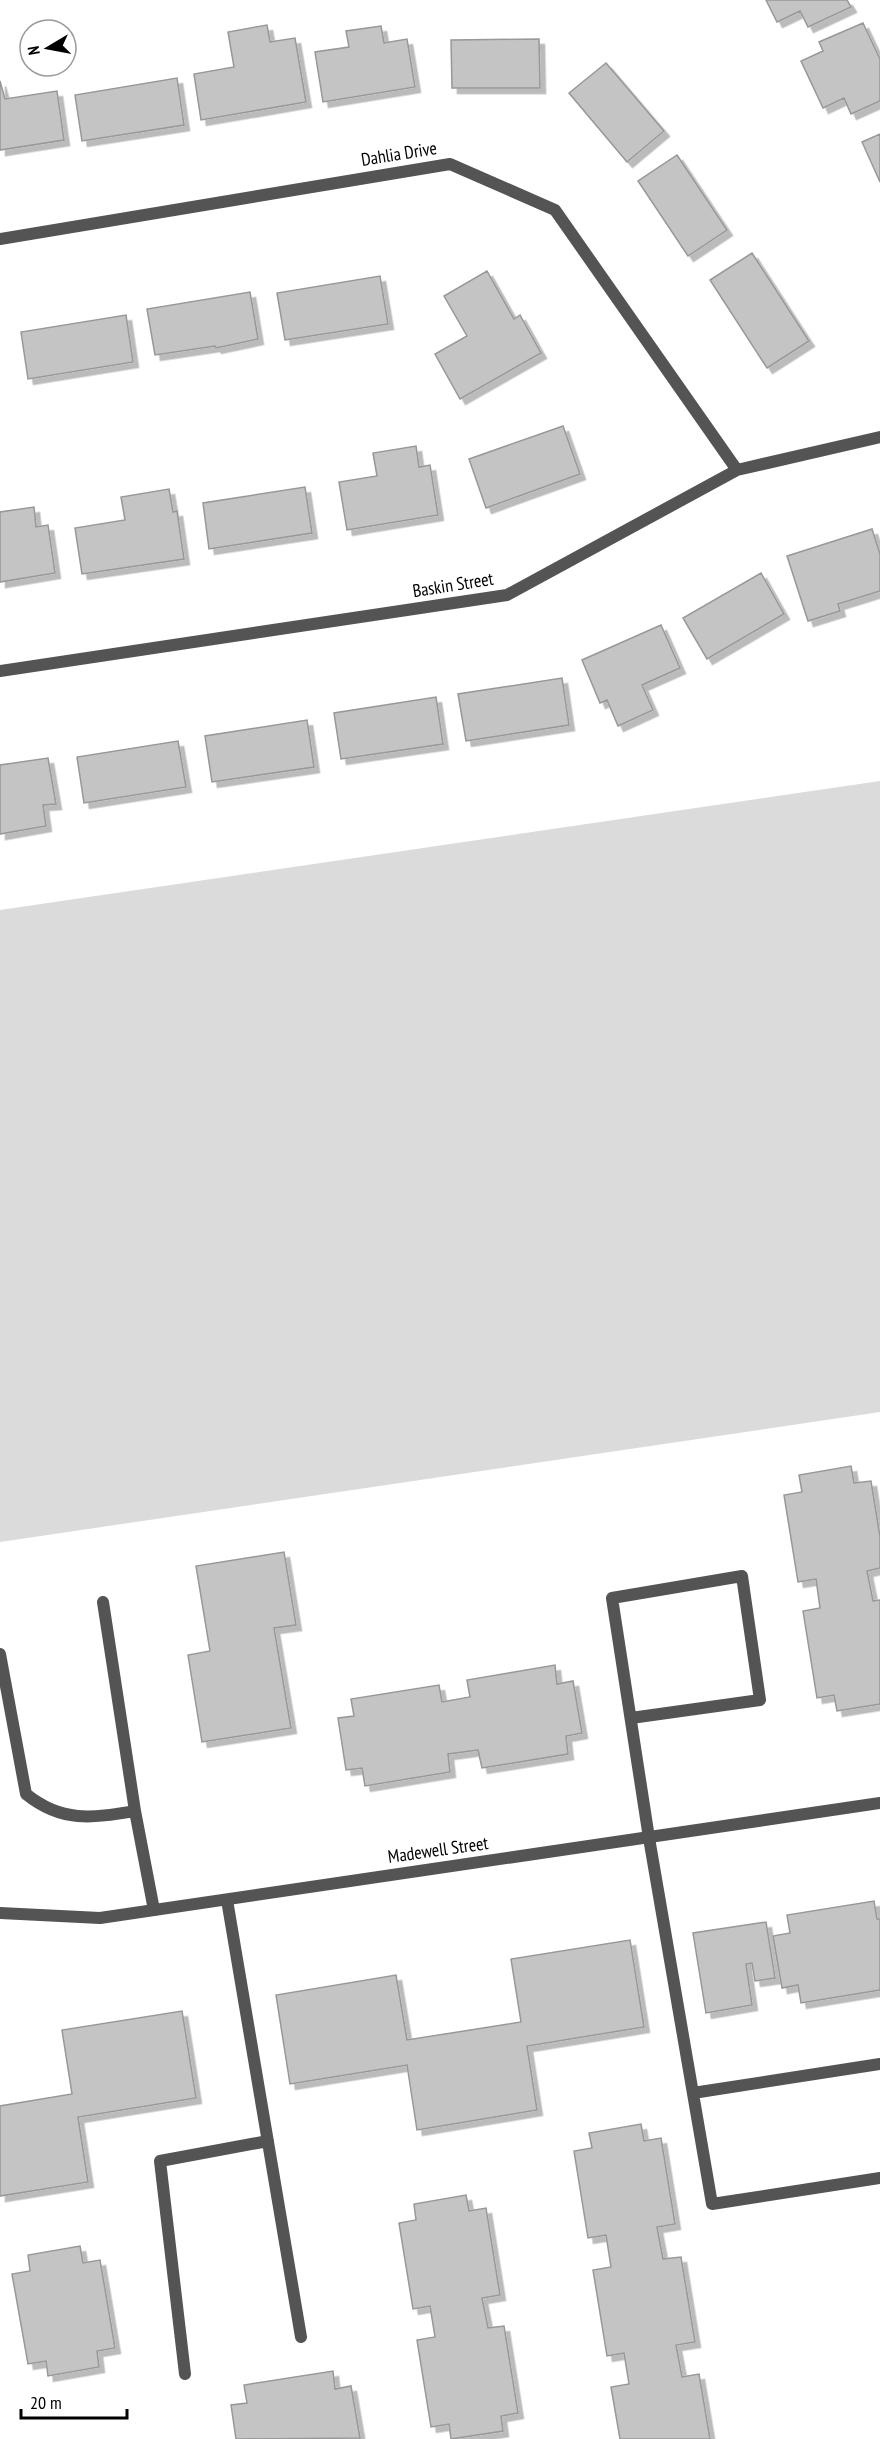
<svg xmlns="http://www.w3.org/2000/svg" width="880" height="2439" font-family="'PT Sans Narrow',sans-serif">
<defs>
<filter id="shadow"><feDropShadow dx="5.5" dy="5.5" stdDeviation="0" flood-color="#0004"/></filter>
</defs>
<rect width="100%" height="100%" fill="#fff"/>
<!-- green -->
<path fill="#dbdbdb" d="M880,781v631l-880,130v-632z"/>
<!-- building -->
<path fill="#c4c4c4" stroke="#989898" stroke-width="1.5" filter="url(#shadow)" d="M766,0h81l4,7 -43,20 -8,-16 -23,11z
M863,23l17,36v42l-29,13 -7,-16 -21,10 -22,-47 22,-10 -4,-9z
M267,25l3,17 25,-4 11,64 -105,18 -7,-46 40,-7 -6,-35z
M381,26l3,17 23,-4 8,48 -92,15 -8,-50 34,-5 -3,-16z
M539,39l1,49h-88l-1,-48z
M606,63l58,68 -37,31 -58,-69z
M177,78l7,47 -102,16 -7,-46z
M0,81l5,18 52,-8 7,49 -64,10z
M880,134v48l-18,-40z
M677,155l50,75 -39,26 -50,-75z
M752,253l57,88 -42,27 -57,-88z
M487,271l27,48 6,-4 21,38 -81,46 -25,-45 32,-18 -23,-40z
M380,276l8,48 -103,16 -8,-47z
M250,292l8,47 -42,9 -1,-2 -60,9 -8,-46z
M126,315l7,47 -105,17 -7,-47z
M563,426l17,48 -94,34 -17,-49z
M416,446l3,21 11,-2 8,50 -91,15 -8,-48 38,-6 -4,-23z
M305,487l7,46 -103,16 -6,-46z
M169,489l4,23 4,-1 7,48 -102,15 -7,-46 50,-8 -4,-23z
M34,507l2,20 12,-2 7,48 -55,9v-70z
M872,529l8,25v37l-42,13 2,7 -32,10 -21,-65z
M761,573l23,41 -77,45 -24,-41z
M661,625l19,43 -38,17 11,25 -35,16 -11,-26 -7,3 -18,-43z
M562,678l7,47 -103,16 -8,-47z
M436,697l7,47 -102,15 -7,-46z
M307,720l7,47 -102,15 -7,-46z
M178,741l8,46 -102,16 -7,-46z
M48,758l8,46 -13,1 3,21 -46,8v-69z
M851,1466l3,17 17,-2 9,56v31l-13,3 6,30 7,-1v104l-43,7 -3,-16 -17,3 -14,-87 17,-3 -4,-29 -18,3 -14,-87 18,-3 -3,-17z
M284,1552l12,73 -22,3 17,100 -89,14 -14,-87 22,-4 -14,-85z
M555,1665l2,19 16,-3 9,52 -16,3 2,18 -86,14 -4,-18 -30,4 2,18 -85,14 -3,-18 -16,2 -8,-52 16,-2 -3,-17 88,-14 3,17 28,-5 -3,-17z
M874,1901l3,18h3v71l-79,13 -3,-18 -16,3 -9,-52 17,-3 -3,-18z
M766,1922l9,56 -20,3 -3,-18 -6,1 6,41 -46,8 -13,-80z
M630,1940l14,87 -117,19 10,64 -120,20 -10,-65 -117,19 -14,-89 120,-20 11,65 114,-18 -10,-63z
M182,2011l14,87 -118,19 10,65 -88,14v-90l72,-12 -10,-64z
M641,2124l3,17 17,-3 14,86 -18,3 6,32 18,-2 14,85 -19,3 6,32 17,-3 11,65h-90l-9,-52 18,-3 -5,-31 -17,3 -14,-86 18,-3 -5,-32 -18,3 -14,-87 18,-3 -3,-15z
M466,2195l3,16 17,-3 14,87 -18,3 6,30 16,-2 14,87 -17,3 2,15 -52,8 -2,-15 -18,3 -14,-87 18,-3 -5,-31 -17,3 -14,-86 17,-3 -2,-16z
M80,2246l3,17 17,-3 15,88 -18,3 2,16 -51,9 -2,-15 -18,3 -16,-90 18,-3 -2,-16z
M333,2371l2,18 16,-3 9,52 -124,1 -5,-34 16,-2 -3,-18z"/>
<g fill="none" stroke-linecap="round" stroke-linejoin="round">
<!-- service -->
<path stroke="#545454" stroke-width="12" d="M103,1602l32,209
M0,1654l26,140c36,29 66,24 109,17l19,99
M631,1718l129,-18 -18,-124 -130,22 37,240 63,366 168,-26
M227,1900l74,437
M693,2093l187,-29
M185,2374l-25,-213 108,-20"/>
<!-- minor -->
<path stroke="#545454" stroke-width="12" d="M0,239l450,-75 105,46 182,260
M0,671l507,-76 230,-125 143,-33
M0,1913l100,5 780,-115"/>
</g>
<g text-anchor="middle" stroke-width="4.5" stroke-linejoin="round" paint-order="stroke">
<!-- street labels -->
<g font-size="18" fill="#000" stroke="#fff">
<text transform="translate(399 154) rotate(-9)" y="6">Dahlia Drive</text>
<text transform="translate(453 585) rotate(-9)" y="6">Baskin Street</text>
<text transform="translate(438 1850) rotate(-8)" y="6">Madewell Street</text>
</g>
</g>
<!-- north arrow -->
<g transform="translate(48 48) rotate(260)"><circle r="28" fill="#ffffff" stroke="#999999" stroke-width="1.5"/>
<path d="M0-4.5L10 22L0 15L-10 22Z" fill="#000000"/>
<text y="-9" font-size="16" font-weight="bold" text-anchor="middle" fill="#000000">N</text>
</g>
<!-- scale -->
<path d="M21 2409v9h106v-9" fill="none" stroke="#000000" stroke-width="3"/>
<text x="30" y="2409" font-size="18" fill="#000000" stroke="#ffffff" stroke-width="4.5" paint-order="stroke">20 m</text>
</svg>
